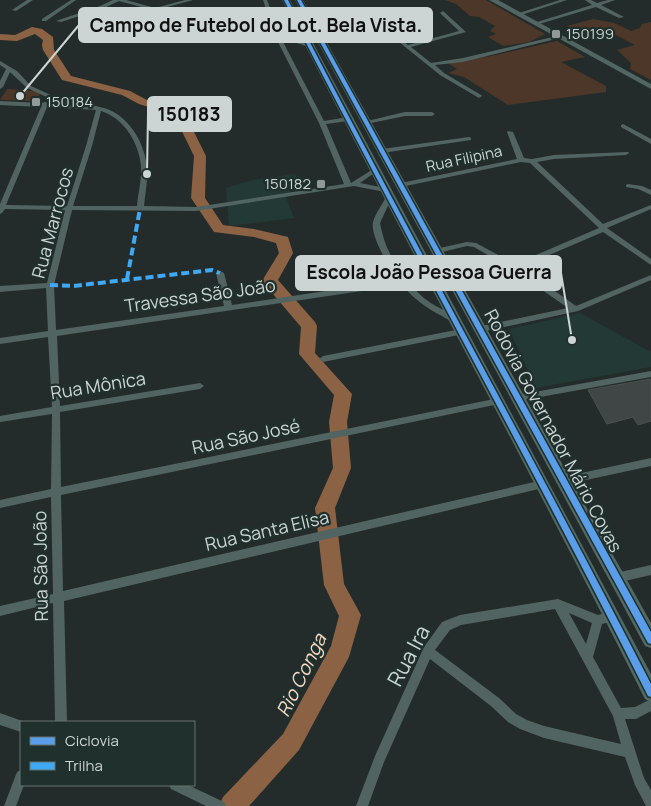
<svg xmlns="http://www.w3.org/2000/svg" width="651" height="806" font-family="Manrope,sans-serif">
<rect width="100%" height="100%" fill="#242c2b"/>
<!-- built -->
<path fill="#223935" d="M295,174l4,8 -13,15 8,21 -65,8 -3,-38 26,-8z
M580,313l71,39v15l-115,21 -27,-59z"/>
<!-- green -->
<path fill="#4c3728" d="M445,0h41l59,34 -16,8 -26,4 -15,-9 8,-3 -6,-3 5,-5 -16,-9 -9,-1 -14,-12z
M593,19l21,4 17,8 9,-3 2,-4 9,-2v58l-21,-11 1,-6 -14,-13 18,-5 -27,-14 -7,-1 -20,7 -14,-11z
M557,41l28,16 -24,5 45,24v6l-98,13 -44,-28 -16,-4 9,-4 -11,-7 45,-6z
M7,89l30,2 4,2 -6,8 -35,-1z"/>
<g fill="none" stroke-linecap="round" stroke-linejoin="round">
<!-- river -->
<path fill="#8c6244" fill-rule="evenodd" d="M32,27l10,2 11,8 1,13 17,26 59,15 17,9 36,10 23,46 -1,42 18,27 31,4 34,8 5,16 -15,27 37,42 2,4 -2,27 37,41 -5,28 4,46 -16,40 9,76 17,31 -12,42 -50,93 -50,56h-30l4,-9 60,-63 48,-88 8,-30 -15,-31 -9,-77 18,-40 -4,-46 5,-27 -35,-41 2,-27 -39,-46 17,-28 -3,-10 -22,-6 -40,-5 -23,-34 3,-42 -20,-41 -35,-11 -17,-9 -60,-15 -19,-30 -1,-5 1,-5 -8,-6 -18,7 -17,-1v-6l15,1z"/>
</g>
<!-- building -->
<path fill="#3f4645" stroke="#4a5150" d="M651,379v42l-13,4 -5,-8 -26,7 -19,-34z"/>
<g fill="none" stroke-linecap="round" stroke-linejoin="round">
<!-- minor -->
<path fill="#526461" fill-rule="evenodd" d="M27,0h6l-17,11 -4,-1z
M71,0h5l-30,21h-4v-2z
M113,0h13l29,8 30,-8h8l-33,9 56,14 58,9 -11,-32h4l13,34 32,11 -3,2 -28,-9 43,83 24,-4 3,2 -3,2 -22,3 25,59 24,-15 3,2 -1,1 -17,12 25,5 3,2 -3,2 -31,-6 -158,25 -124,-1 -18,75 2,45 168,-24 -8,-33 4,-2 4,2 8,32 167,-25c-9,-11 -29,-44 -26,-58 2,-8 9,-17 13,-25l3,-2 3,2 -12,26c4,23 14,42 29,59 5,6 11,14 19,19 9,7 22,10 30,18l-1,2c-6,1 -10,-2 -15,-5 -16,-8 -28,-17 -40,-31l-345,51 3,70 140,-23 4,3 -4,3 -140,23 1,75 438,-89 4,3 -4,3 -438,91 2,96 480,-111 3,1 2,3 -2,3 -3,1 -479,113 3,121h-12l-2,-119 -53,13v-10l53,-12 -2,-97 -51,11v-8l51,-11 1,-75 -52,8v-6l52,-9 -4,-70 -48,7v-6l48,-7 -2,-43 -46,4v-6l47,-3 18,-73 -60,-1 -3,4 -2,1v-10l41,-97 -41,-2v-4l42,2 3,-1 17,2 -35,-16 -17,-16 -7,15 -3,2v-8l6,-12 -6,-4v-4l17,10 14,15 35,16 1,1 -2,2c11,0 24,-1 35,2 27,5 45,35 47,61 1,12 -2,26 -3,38l52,1 148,-23 -25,-61 -44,-87 -9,-3 -50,-6 -97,-26 -15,7 -43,14 -5,-1 44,-15zM47,107l49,3 -10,36 -19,60 -61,-1zM101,111c23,7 38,32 40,55 1,14 -3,27 -4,40h-64l19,-60z
M560,0h7l-46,15 -5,-1z
M585,0h6l6,3 11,-3h7l-14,5 23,12 -5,1 -23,-11 -57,17 -5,-1 58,-18z
M443,11l23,21 -55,15 20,16 32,-5 98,-23 3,2 -101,25 -28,3 9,8 37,22 1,1 -3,2 -39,-23 -67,-54h-32l-30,4 -3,-2 33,-6 33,1 34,27 51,-14 -18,-17 -1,-1z
M405,112h27l3,2 -3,2h-27l-39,8 -3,-2z
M623,124l28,15v5l-30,-17v-2z
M508,131l5,1 11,26 8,1 22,-4 74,-3 1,1 -3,2 -72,4 -17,3 66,62 48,-19v4l-44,19 44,31v6l-48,-33 -82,35 55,39 75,-31v5l-73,31 -97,21 -3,-1 -1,-2 1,-2 3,-1 87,-18 -56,-39 -38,-22 -7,-1 -29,7h-3v-4l32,-7 9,1 39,21 84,-36 -69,-65 -9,-1 -120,25 -3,-2 3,-2 116,-24 -10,-27z
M469,137l2,1v2l-89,13 -3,-2 3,-2z
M628,184l14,2 9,4v5l-13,-6 -12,-2v-2z
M461,329l3,1 1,2 -1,2 -141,28 -4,-3 4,-3z
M651,371v6l-133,24 -4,-3 4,-3z
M651,458v8l-88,19 -3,-1 -2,-3 2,-3 3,-1z
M651,565v10l-35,8 -4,-2 -1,-3 1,-3 4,-2z
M558,599l40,16 14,-4 4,1 1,4 -1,4 -14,4 -9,33 28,51 14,-1 16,-8v12l-15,8h-11l19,59 7,12v16h-5l-11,-21 -10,-28 -81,-19 -24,-9 -12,-7 -17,-16 -61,-47 -46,103 -16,44h-12l19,-50 49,-109 18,-25 18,-7zM555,609l58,107 8,28 -77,-18 -17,-6 -11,-6 -17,-16 -64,-48 15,-20 11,-5zM569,613l23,10 -6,21z
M0,713l25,9h-4v10l-21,-7z
M21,770v15h3l-8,21h-12l13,-34z
M169,785h19l36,17 2,4h-20l-35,-17z"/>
<!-- secondary -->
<path fill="#516662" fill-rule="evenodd" d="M489,0h9l153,84v5z"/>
<!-- trunk -->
<path fill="#526a66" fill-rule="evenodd" d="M282,0h8l361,674v28l-6,-3c-118,-235 -244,-465 -363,-699z
M295,0h8l348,623v25l-6,-2z"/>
<!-- quiet -->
<path stroke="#3fa9f5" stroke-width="4" stroke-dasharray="8 4" stroke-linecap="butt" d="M127,279l13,-70
M50,285l23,1 139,-16 8,3"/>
<defs>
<path id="cycleway" d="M284,0h4c118,229 245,455 363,684v13l-3,-1c-118,-234 -245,-463 -364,-696z
M297,0h4l350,632v12l-3,-1z"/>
</defs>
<!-- cycleway casing -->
<use href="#cycleway" stroke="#20302d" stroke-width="3"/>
<!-- cycleway -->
<use href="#cycleway" fill="#5a9eea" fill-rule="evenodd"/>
</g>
<!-- markers -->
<g fill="#919a98" stroke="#20302d" stroke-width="2">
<rect x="551" y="29" width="10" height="10" rx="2.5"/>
<rect x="31" y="97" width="10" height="10" rx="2.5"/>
<rect x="316" y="179" width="10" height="10" rx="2.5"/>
</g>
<g text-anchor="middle" stroke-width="4.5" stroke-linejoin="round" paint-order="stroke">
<!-- far-poi labels -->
<g font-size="15" fill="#ccd5d3" stroke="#20302d" text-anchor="start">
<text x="566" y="39">150199</text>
<text x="46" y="107">150184</text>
<text x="311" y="189" text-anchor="end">150182</text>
</g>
<!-- far-street labels -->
<g font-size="15" fill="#ccd5d3" stroke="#20302d">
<text transform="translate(464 159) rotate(-12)" y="5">Rua Filipina</text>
</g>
<!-- street labels -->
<g font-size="18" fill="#ccd5d3" stroke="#20302d">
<text transform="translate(53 223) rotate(-75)" y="6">Rua Marrocos</text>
<text transform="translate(200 296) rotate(-8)" y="6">Travessa São João</text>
<text transform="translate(98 386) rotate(-9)" y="6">Rua Mônica</text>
<text transform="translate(553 431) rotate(62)" y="6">Rodovia Governador Mário Covas</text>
<text transform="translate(246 437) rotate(-12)" y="6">Rua São José</text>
<text transform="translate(267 531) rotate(-13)" y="6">Rua Santa Elisa</text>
<text transform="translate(41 566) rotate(-91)" y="6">Rua São João</text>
</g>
<!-- water labels -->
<g font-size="19" font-style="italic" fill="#f7d9c5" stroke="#20302d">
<text transform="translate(301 675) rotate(-64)" y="7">Rio Conga</text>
</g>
<!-- near-street labels -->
<g font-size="21" fill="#ccd5d3" stroke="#20302d">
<text transform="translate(409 656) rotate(-62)" y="7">Rua Ira</text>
</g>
</g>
<!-- callouts -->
<path fill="none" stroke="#ccd5d3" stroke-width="2" d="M20 96L79 25M147 174L148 114M572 340L561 273"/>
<g fill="#ccd5d3" stroke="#20302d" stroke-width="2">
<circle cx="20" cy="96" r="5"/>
<circle cx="147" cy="174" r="5"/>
<circle cx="572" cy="340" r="5"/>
</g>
<g fill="#ccd5d3" stroke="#ccd5d3" stroke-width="2">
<rect x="79" y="8" width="353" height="34" rx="5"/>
<rect x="148" y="97" width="83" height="34" rx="5"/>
<rect x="296" y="256" width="265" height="34" rx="5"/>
</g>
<g font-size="19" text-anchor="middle" font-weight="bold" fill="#111">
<text x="256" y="32">Campo de Futebol do Lot. Bela Vista.</text>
<text x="189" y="121">150183</text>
<text x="429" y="279">Escola João Pessoa Guerra</text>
</g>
<!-- legend -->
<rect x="20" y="721" width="175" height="65" fill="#20302d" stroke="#65726f"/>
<rect x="30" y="737" width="25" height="8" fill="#5a9eea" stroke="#65726f"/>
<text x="65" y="746" font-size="15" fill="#ccd5d3">Ciclovia</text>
<rect x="30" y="762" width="25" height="8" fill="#3fa9f5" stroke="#65726f"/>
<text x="65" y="771" font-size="15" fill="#ccd5d3">Trilha</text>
</svg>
